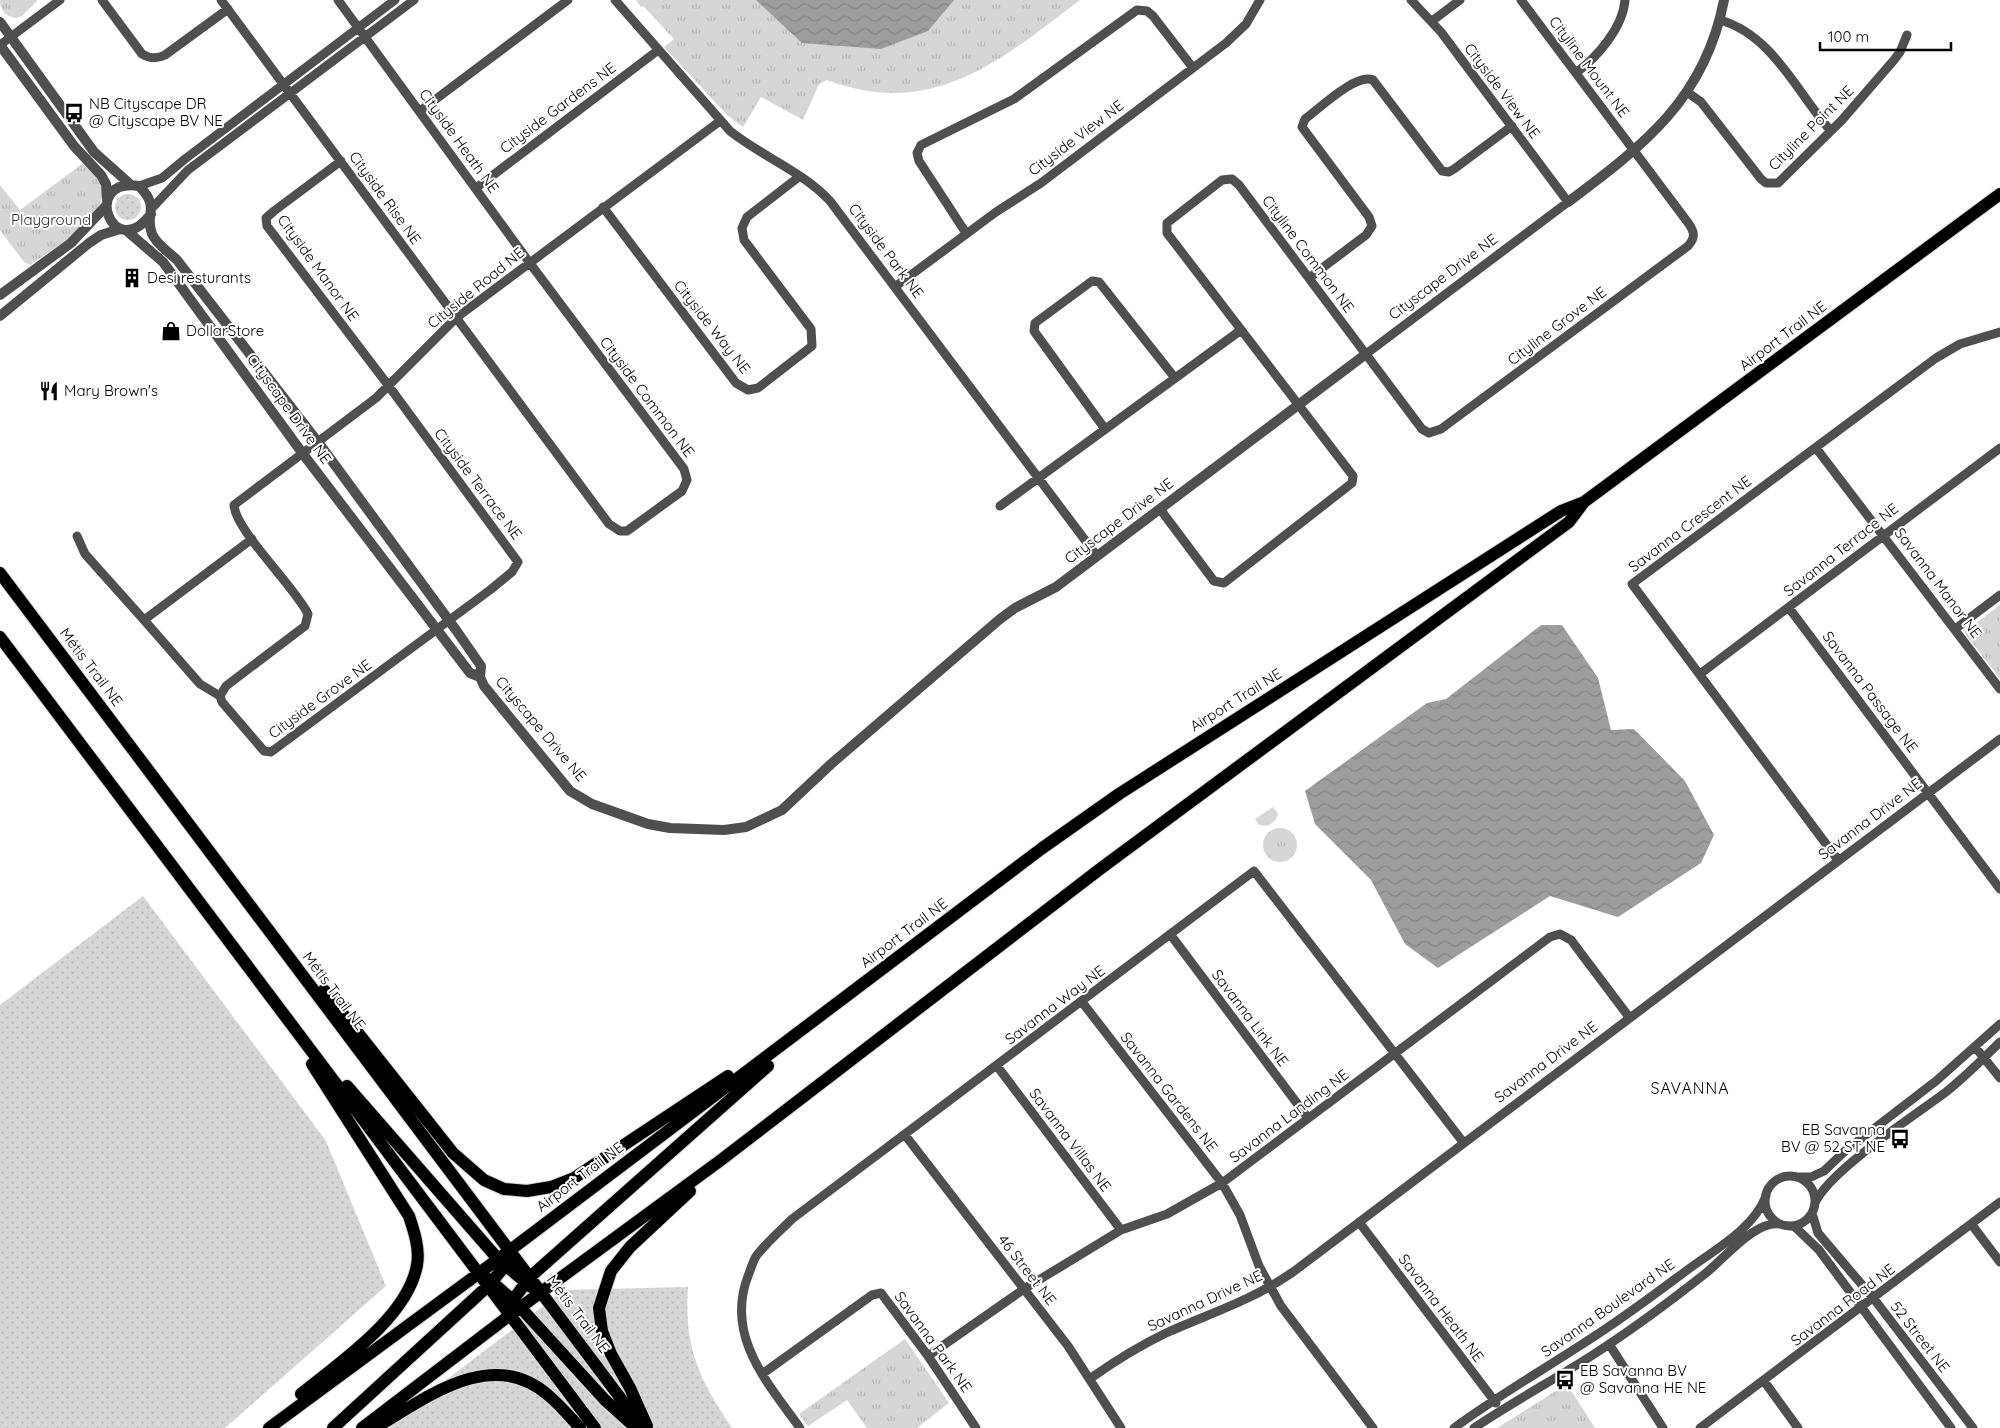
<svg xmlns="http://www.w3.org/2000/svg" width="2000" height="1428" font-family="Quicksand,sans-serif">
<defs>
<pattern id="grass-dots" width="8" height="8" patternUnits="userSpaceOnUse" patternTransform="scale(1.25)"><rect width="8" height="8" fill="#d6d6d6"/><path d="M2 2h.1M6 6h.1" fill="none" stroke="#b6b6b6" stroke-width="1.8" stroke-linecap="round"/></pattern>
<pattern id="park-tufts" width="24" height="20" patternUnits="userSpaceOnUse" patternTransform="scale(1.25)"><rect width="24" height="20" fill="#d6d6d6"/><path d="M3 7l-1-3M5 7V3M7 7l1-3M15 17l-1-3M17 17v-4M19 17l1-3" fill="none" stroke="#b6b6b6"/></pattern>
<pattern id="water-waves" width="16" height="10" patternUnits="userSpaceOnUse" patternTransform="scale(1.25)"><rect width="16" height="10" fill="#9d9d9d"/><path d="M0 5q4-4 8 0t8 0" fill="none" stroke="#858585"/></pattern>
</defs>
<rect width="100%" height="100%" fill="#fff"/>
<!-- grass -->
<path fill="url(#grass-dots)" d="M115 207a13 13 0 1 1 26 0a13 13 0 1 1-26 0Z
M143,896l183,245 60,145 -161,142h-225v-423z
M688,1287c-4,61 11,92 44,141h-349l181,-138z"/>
<!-- park -->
<path fill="url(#park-tufts)" d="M0,0h38l-16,16 -6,2c-10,-1 -16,-8 -16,-18z
M636,0h444c-79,60 -147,120 -253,80l-8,4 -16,36 -42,-23 -18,30 -16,-12 -63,-68 10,-8 -31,-33 -2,1z
M82,164c57,38 -22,80 -52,101l-6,-3 -24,-32v-45l20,25z
M2000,605v74l-36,-47z
M1263 845a17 17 0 1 1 34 0a17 17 0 1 1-34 0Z
M905,1339l44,64 -32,25h-50l-20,-28 -39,26 -9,-12z
M1567,1384l28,44h-98z"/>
<!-- pitch -->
<path fill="#d6d6d6" d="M1273,807l5,7c-3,9 -10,15 -20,10l-3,-5z"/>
<!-- water -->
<path fill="url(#water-waves)" d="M756,0h198l-26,31 -47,18 -79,-6z
M1541,625h21l36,53 13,52 23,-1 51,52 29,54 -13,28 -83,54 -68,-21 -112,72 -33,-24 -34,-64 -56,-56 -10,-33 122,-88 19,-4z"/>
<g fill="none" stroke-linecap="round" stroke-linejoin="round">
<defs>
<path id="primary" d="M0,573l643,855
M0,637l595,791
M324,990l129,163 31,27 20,9 23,2 24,-4 23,-9 154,-102
M347,1086l151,173 33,28
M489,1279l31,28 85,93 31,28
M510,1315l3,-15 17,-23 238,-211
M301,1394c38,-31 107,-77 116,-129 3,-16 -3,-34 -8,-49l-97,-152
M647,1426l-17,-38 -19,-34 -9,-23 -3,-23 12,-37 19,-24 60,-56
M269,1428l240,-177 532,-402 78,-55 442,-283 23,-9 416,-308
M333,1428l155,-142 17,-20 2,-8
M362,1428l148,-113 211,-155 379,-291 469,-347 15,-20
M375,1428c51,-30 117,-82 173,-33 12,10 22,22 32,33"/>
</defs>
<!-- primary casing -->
<use href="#primary" stroke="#dbdbdb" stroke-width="14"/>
<!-- minor -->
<path stroke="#4f4f4f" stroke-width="9" d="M102,0l40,54c8,5 15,5 23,1l63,-46
M221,0l388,524 11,7h7l55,-40 5,-11 -3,-11 -155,-207 -191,-262
M615,0l115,131c31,25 72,40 100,70l267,355
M1720,20c53,15 77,73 111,111
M1432,21l28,-21
M0,45l60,-45
M1576,73c21,-16 47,-45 49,-73
M1687,92l14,10 60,77 5,4h12l64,-63 52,-60 6,-8 7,-17
M420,111l148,-111
M341,161l-67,50 -8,7 1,8 121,159 130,177 -6,10 -22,18 -219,162 -7,-1 -42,-49 -2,-6 6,-10 79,-60 3,-12c-13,-27 -73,-84 -74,-109l142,-107 80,-80 264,-197
M139,186l23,-8 23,-19 210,-159
M476,188l181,-137
M153,207l35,-37 226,-170
M603,207l133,176 12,7 10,-2 54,-42 -1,-17 -67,-89 -2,-12 5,-11 53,-41
M966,233l-47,-72 -2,-8 4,-8 93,-46 123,-89 10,1 6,5 40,52
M1309,278l57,-43 6,-9 -3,-9 -67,-90 3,-8c15,-11 51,-46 68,-39l69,91 7,1 5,-3 58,-43
M896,286l100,-74 45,-29 185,-140 20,-19 14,-24
M1366,354l202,-152 -127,-170 -30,-32
M1105,429l-71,-98 1,-8 57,-42 7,1 76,96
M1816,448l184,241
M1000,506l241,-176
M1160,509l54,72 10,2 128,-100 1,-7 -186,-243v-10l55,-43 10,-1 7,6 183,244 7,4 12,-4 247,-183c7,-8 7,-13 1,-22l-168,-224
M77,536l8,18 59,66
M1789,608l211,281
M1955,629l45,-34
M1700,674l300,-226
M220,696l-20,-12 -56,-64 108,-81
M1838,860l-206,-276 304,-226 24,-14 40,-12
M1170,934l138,184
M1082,1002l140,181 18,32 19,51 22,40 92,122
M1975,1047l25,31
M997,1066l124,164
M905,1135l163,211 53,82
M1765 1201a25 25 0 1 1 50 0a25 25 0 1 1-50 0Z
M1799,1177h12l13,-6 21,-20 91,-70 64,-57
M1815,1203c14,-32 99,-87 131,-111 19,-15 37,-33 54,-50
M1812,1213l6,20 56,66 99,129
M1359,1222l137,181
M1972,1225l28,37
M1794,1226l25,24 132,178
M1609,1344l54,84
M928,1356l96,-67 97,-59 46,-16 55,-31 328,-246 10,-3 11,6 58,77
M762,1374l110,-79 9,-2 47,63 48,72
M1091,1378c24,-17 48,-32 75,-45 47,-21 83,-31 127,-61l707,-533
M1764,1381l34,47
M800,1428c-33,-46 -75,-92 -52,-152 3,-7 5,-16 9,-21 10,-13 24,-25 35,-36l462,-348 209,271
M1454,1428c42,-31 87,-57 130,-85 37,-23 71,-49 106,-75 26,-19 64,-40 76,-72
M1474,1428c37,-25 76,-46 114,-70 41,-26 80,-55 118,-85 19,-15 49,-53 74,-49
M1700,1428l300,-226"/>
<!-- tertiary -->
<path stroke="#4f4f4f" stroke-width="10" d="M0,22l94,130 37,33
M0,45l74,101 27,29 5,9 1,16
M1568,202c76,-57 137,-103 156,-202
M127,231l36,31 140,192 167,219 10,4 1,-11 -25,-36 -138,-188 -141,-182c-8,-8 -20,-15 -25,-26 -8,-21 9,-26 -13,-48 -59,-9 -26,79 12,28
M0,295l71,-52 35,-37
M0,316l89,-73 12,-8 19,-6
M480,677l4,9 86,105 22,13 56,20 22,4 54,2 22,-3 36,-17 49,-46 169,-145 15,-11 41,-21 310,-233"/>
<!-- primary -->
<use href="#primary" stroke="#000" stroke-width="12"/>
</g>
<!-- icons -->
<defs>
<symbol id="bus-bare" viewBox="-9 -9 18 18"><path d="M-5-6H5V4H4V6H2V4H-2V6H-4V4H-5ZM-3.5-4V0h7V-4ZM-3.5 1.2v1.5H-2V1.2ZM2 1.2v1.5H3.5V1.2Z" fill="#000" stroke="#fff" stroke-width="2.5" paint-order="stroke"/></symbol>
<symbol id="building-bare" viewBox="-9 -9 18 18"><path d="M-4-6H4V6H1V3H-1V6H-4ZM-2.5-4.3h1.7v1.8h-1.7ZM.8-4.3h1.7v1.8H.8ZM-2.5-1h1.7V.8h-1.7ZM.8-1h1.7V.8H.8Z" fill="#000" stroke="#fff" stroke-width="2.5" paint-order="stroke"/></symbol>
<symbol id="shop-bare" viewBox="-9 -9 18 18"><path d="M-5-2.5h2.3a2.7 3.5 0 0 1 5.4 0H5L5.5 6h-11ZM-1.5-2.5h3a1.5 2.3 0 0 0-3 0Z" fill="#000" stroke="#fff" stroke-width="2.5" paint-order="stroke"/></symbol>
<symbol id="restaurant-bare" viewBox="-9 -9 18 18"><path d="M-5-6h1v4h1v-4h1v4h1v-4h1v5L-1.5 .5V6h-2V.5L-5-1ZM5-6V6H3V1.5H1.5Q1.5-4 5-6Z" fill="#000" stroke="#fff" stroke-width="2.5" paint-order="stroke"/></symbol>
</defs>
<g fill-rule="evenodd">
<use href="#bus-bare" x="60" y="99" width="28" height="28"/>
<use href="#building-bare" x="118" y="264" width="28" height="28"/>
<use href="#shop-bare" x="157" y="317" width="28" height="28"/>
<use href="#restaurant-bare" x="35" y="377" width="28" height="28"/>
<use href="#bus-bare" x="1886" y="1125" width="28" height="28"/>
<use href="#bus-bare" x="1551" y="1366" width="28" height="28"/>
</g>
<g text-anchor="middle" stroke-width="4" stroke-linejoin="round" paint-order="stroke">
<!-- street labels -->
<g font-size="15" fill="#000" stroke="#fff">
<text transform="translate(1589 67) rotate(53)" y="5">Cityline Mount NE</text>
<text transform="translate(1502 91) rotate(53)" y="5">Cityside View NE</text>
<text transform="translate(558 108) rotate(-37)" y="5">Cityside Gardens NE</text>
<text transform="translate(1811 128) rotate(-45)" y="5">Cityline Point NE</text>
<text transform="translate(1076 138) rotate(-37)" y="5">Cityside View NE</text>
<text transform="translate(459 141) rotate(54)" y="5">Cityside Heath NE</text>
<text transform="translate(385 198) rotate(54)" y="5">Cityside Rise NE</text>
<text transform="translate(886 251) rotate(53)" y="5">Cityside Park NE</text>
<text transform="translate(1308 254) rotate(53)" y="5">Cityline Common NE</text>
<text transform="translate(318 268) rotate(54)" y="5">Cityside Manor NE</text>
<text transform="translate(1443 277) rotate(-37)" y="5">Cityscape Drive NE</text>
<text transform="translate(476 288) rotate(-39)" y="5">Cityside Road NE</text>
<text transform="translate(1557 326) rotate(-37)" y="5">Cityline Grove NE</text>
<text transform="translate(712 327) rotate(52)" y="5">Cityside Way NE</text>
<text transform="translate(1783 336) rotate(-37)" y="5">Airport Trail NE</text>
<text transform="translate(647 397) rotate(53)" y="5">Cityside Common NE</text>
<text transform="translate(289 409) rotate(54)" y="5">Cityscape Drive NE</text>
<text transform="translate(478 484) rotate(53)" y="5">Cityside Terrace NE</text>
<text transform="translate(1119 521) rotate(-37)" y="5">Cityscape Drive NE</text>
<text transform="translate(1690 524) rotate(-37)" y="5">Savanna Crescent NE</text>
<text transform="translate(1841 550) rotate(-38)" y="5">Savanna Terrace NE</text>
<text transform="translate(1938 583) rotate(53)" y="5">Savanna Manor NE</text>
<text transform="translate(91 667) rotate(53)" y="5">Métis Trail NE</text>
<text transform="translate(1870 692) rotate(53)" y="5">Savanna Passage NE</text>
<text transform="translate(320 699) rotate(-36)" y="5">Cityside Grove NE</text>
<text transform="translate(1236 700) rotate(-32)" y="5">Airport Trail NE</text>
<text transform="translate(541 729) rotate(50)" y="5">Cityscape Drive NE</text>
<text transform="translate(1870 819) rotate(-37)" y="5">Savanna Drive NE</text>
<text transform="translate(904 933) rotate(-37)" y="5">Airport Trail NE</text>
<text transform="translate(334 991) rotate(53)" y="5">Métis Trail NE</text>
<text transform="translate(1055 1005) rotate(-37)" y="5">Savanna Way NE</text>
<text transform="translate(1250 1018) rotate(53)" y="5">Savanna Link NE</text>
<text transform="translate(1546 1062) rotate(-37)" y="5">Savanna Drive NE</text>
<text transform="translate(1169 1092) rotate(52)" y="5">Savanna Gardens NE</text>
<text transform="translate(1289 1116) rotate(-37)" y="5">Savanna Landing NE</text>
<text transform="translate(1070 1140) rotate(53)" y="5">Savanna Villas NE</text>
<text transform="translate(580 1177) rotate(-37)" y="5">Airport Trail NE</text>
<text transform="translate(1027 1270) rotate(52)" y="5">46 Street NE</text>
<text transform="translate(1205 1301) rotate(-25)" y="5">Savanna Drive NE</text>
<text transform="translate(1843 1305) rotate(-37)" y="5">Savanna Road NE</text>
<text transform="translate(1441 1308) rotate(53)" y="5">Savanna Heath NE</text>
<text transform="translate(1608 1308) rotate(-35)" y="5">Savanna Boulevard NE</text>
<text transform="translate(578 1314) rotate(53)" y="5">Métis Trail NE</text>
<text transform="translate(1920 1337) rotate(52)" y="5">52 Street NE</text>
<text transform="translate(933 1342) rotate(54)" y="5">Savanna Park NE</text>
</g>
<!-- poi labels -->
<g font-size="15" fill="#000" stroke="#fff" text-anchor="start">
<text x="89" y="109">NB Cityscape DR<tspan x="89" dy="17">@ Cityscape BV NE</tspan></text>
<text x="147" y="283">Desi resturants</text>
<text x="186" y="336">DollarStore</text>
<text x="64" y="396">Mary Brown's</text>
<text x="1885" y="1135" text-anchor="end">EB Savanna<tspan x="1885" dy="17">BV @ 52 ST NE</tspan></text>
<text x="1580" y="1376">EB Savanna BV<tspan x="1580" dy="17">@ Savanna HE NE</tspan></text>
</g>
<!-- park labels -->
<g font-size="15" fill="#2d2d2d" stroke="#fff">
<text x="51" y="225">Playground</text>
</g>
<!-- neighbourhood labels -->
<g font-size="16" letter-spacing="1" fill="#000" stroke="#fff">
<text x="1690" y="1094">SAVANNA</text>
</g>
</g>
<!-- scale -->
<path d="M1820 42v8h131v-8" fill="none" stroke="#000000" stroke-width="2.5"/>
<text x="1828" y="42" font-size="15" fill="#000000" stroke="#ffffff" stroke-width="4" paint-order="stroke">100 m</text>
</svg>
